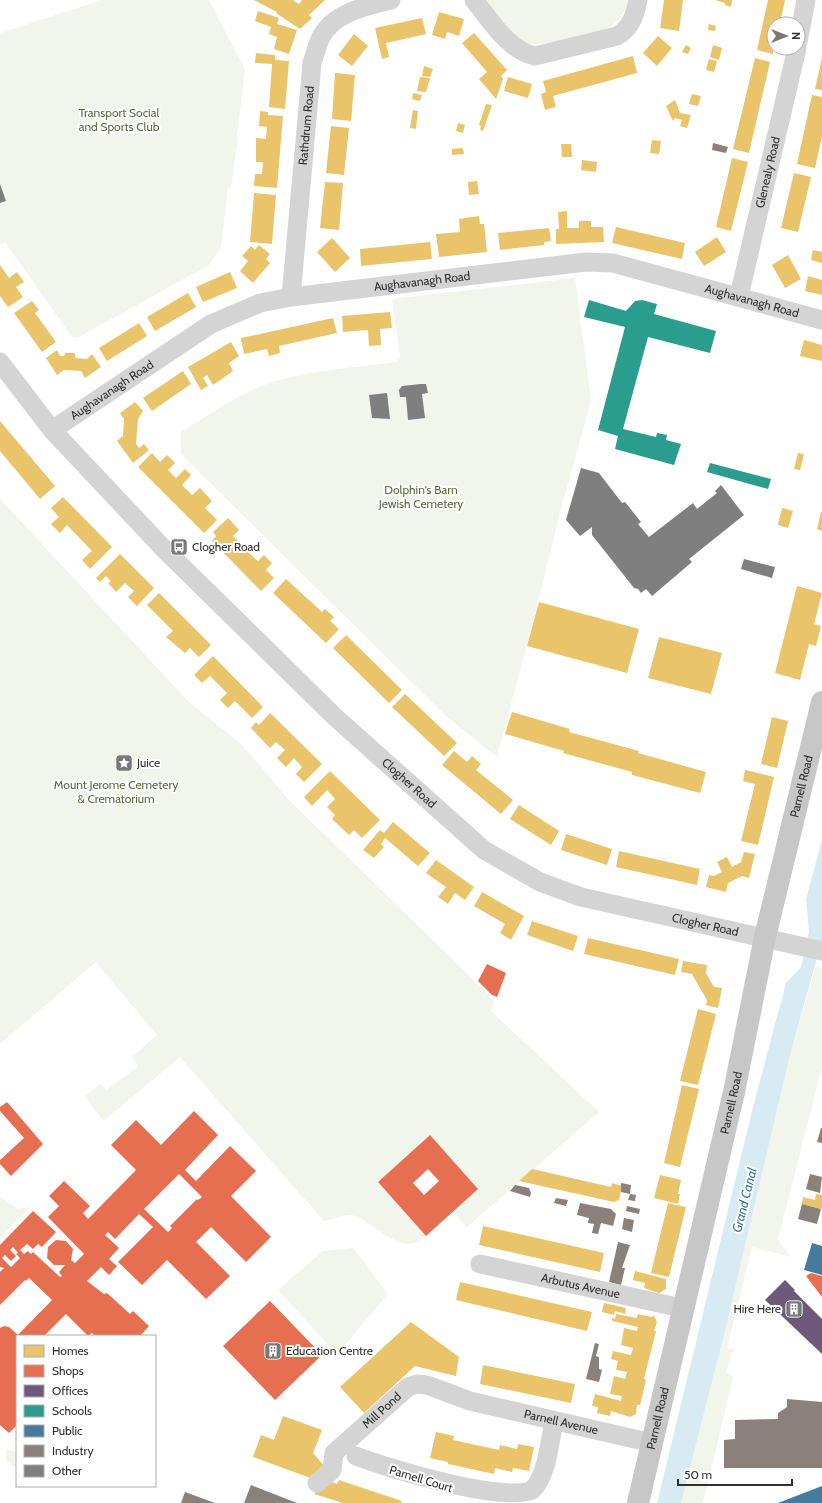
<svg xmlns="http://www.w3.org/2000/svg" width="822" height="1503" font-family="Cabin,sans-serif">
<rect width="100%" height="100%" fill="#fff"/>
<!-- green -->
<path fill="#f1f5ec" d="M102,0h107l36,70 -8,66 1,2 -7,50h-3l-7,59 -12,18 -132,73 -5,-1 -67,-95 -5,3v-212z
M486,0h143c-3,10 -9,19 -17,26 -8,6 -70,20 -80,18 -19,-4 -37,-29 -46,-44z
M575,278l16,123 -32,115 -20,83 -42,158 -51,-41 -265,-262v-22c25,-15 56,-37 83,-47 42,-15 89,-17 133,-23l3,-6 -8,-57z
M0,499l188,202 55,45 45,53 206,201 -3,11 108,101 -132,115 -14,-15 24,-25 -48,-52 -51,47 48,54c-26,24 -52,-17 -75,-21 -7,-1 -20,5 -27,6l-144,-164 -77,64 -18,-25 15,-12 7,6 31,-24 -6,-9 25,-22 -61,-73 -96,82z
M816,966l6,2v99l-44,172 13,18 -39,-10 -25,101 8,2 -3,2 -6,20 7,5 -30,126h-22l43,-168 66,-280z
M0,1196l18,13 12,-2 -30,30z
M353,1248l35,46 -51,60 -59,-64 45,-39z
M6,1449l11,3v16l-10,-6z"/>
<!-- water -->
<path fill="#d8ebf3" d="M822,839v101l-32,115 -66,280 -43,168h-24l95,-392 34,-128 15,-16 8,-35 -3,-33z"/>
<!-- homes -->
<path fill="#e9c46a" d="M254,0h39l6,4 3,-4h23l-16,15 3,3 -12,11 -24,-16 1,-1z
M664,0h19l-4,31 -19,-3z
M715,0h17l-1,7 -6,-2v-2z
M768,0h17l-5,24h-6l-1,30 -16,-4z
M258,11l21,7 -2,6 20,6 -8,24 -15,-5 3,-12 -8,-3 2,-7 -16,-6z
M439,12l25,7 -5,17 -12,-4 -2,7 -13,-4z
M422,18l4,16 -40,9 3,14 -7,2 -7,-31z
M709,24l7,2 -1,5 -7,-1z
M474,33l33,37 -6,6 2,3 -7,20 -17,-20 8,-7 -25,-29z
M354,34l14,12 -16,20 -14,-11z
M658,36l14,12 -15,18 -14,-13z
M686,45l5,3 -3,6 -6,-2z
M713,45l9,3 -3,12 -9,-3z
M256,53l19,2v5l14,1 -4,48 -16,-2 3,-43 -17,-1z
M633,56l4,17 -84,23 3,11 -11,3 -4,-16 5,-2 -3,-11z
M755,58l15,4 -21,91 -16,-4z
M822,58v32l-7,-1z
M709,59l8,2 -3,11 -8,-2z
M424,66l9,3 -3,8 -8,-1z
M335,73l20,2 -4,46 -19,-2z
M420,77l10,1 -4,14 -9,-1z
M508,77l24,7 -4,14 -24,-7z
M413,93l9,2 -2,6 -8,-2z
M692,94l9,2 -3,10 -9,-2z
M812,95l10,2v39l-7,32 -18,-4z
M675,100l5,13 11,2 -4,13 -7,-2 2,-6 -7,-2 -2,3 -7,-15z
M486,104l6,1 -9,26 -3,-1 1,-4 -2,-1z
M413,110l5,1 -2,18 -6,-1z
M260,111l8,1v3l15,1 -6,72 -23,-2 1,-12h7l1,-12h-7v-24l10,1 1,-12 -8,-1z
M458,123l7,2 -2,8 -7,-2z
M331,126l18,2 -5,47 -18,-2z
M652,140l9,1 -2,13 -9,-1z
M561,144h10l1,13h-10z
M463,148l1,6 -12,1v-6z
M732,158l16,4 -17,69 -15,-4z
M582,160l15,2 -1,10 -15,-2z
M794,173l17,4 -13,55 -17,-4z
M477,181l2,13 -10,1 -1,-13z
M325,182l18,1 -4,47 -19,-2z
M254,193l22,2 -4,49 -22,-2z
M567,211v17h12v-7h12v6h12l1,15 -48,2v-15h3l-1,-17z
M479,216l1,8h4l3,28 -48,5 -3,-23 24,-2 -1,-13z
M616,227l69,16 -3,16 -70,-16z
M549,228l2,13 -7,1v3l-44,5 -2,-17z
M717,237l9,15 -22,14 -9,-14z
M332,238l18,20 -15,14 -18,-20z
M430,242l2,17 -71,7 -1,-17z
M259,245l11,9 -4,5 4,4 -17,20 -13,-12 8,-10 -6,-5 9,-10 4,4z
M813,250l9,2v11l-11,-3z
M788,255l13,24 -16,9 -13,-23z
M0,265l9,13 8,-6 7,10 -8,5 7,10 -15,10 -8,-11z
M230,272l7,16 -34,14 -7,-15z
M808,276l14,4v15l-17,-4z
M188,293l8,14 -41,24 -8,-14z
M32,301l7,9 -4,3 21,29 -14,10 -28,-39z
M390,312l2,16 -12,1 1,16 -12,1 -1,-16 -25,2 -1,-16z
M333,318l4,15 -58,13 1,7 -11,3 -2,-7 -23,5 -3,-16z
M139,323l8,13 -40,25 -8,-13z
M804,340l18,5v16l-22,-5z
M231,342l8,14 -10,7 4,8 -20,14 -6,-10 -4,3 5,8 -7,4 -13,-23z
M57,350l3,6h4l1,-3h10v5l12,1 5,-5 9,13 -16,11 -4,-7 -17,-1 -7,5 -11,-17z
M183,371l8,13 -39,27 -9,-13z
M135,402l8,9 -5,8 -2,25 3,4 5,-4 5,6 -16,13 -16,-22 6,-5 1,-17 -4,-6z
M0,421l55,65 -15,13 -40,-48z
M152,453l8,9 7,-7 8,8 -7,7 8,8 9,-9 6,6 -9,10 10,10 8,-7 12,13 -7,7 12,12 -13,13 -66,-66z
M798,453l6,1 -4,16 -6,-1z
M63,497l49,50 -22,22 -8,-9 10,-9 -25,-26 -7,8 -9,-9 8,-7 -8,-9z
M782,508l11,3 -5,17 -10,-3z
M821,512h1v19l-5,-2z
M228,518l11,12 -6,6 16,17 9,8 6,-6 8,8 -6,7 8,8 -13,13 -49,-50 4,-5 -3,-4z
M120,554l34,34 -17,18 -9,-9 6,-6 -9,-8 -9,9 -8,-9 3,-2 -5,-5 -6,6 -4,-4z
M286,579l36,33 3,-3 9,8 -4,4 9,8 -13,14 -53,-50z
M797,586l25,7 -8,31 7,2 -5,20 -7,-2 -9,36 -25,-7z
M159,593l52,52 -12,12 -9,-9 -5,5 -19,-16 7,-6 -26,-26z
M539,602l100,27 -12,44 -100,-27z
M346,635l56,55 -13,13 -56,-55z
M659,637l63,16 -11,41 -63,-16z
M213,656l50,51 -11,11 -17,-17 -7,7 -8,-8 7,-7 -17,-17 -8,7 -8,-8z
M405,694l52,49 -13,13 -52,-49z
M512,712l58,17 -1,3 70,19 -1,2 68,19 -6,21 -68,-18v-3l-69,-19 1,-2 -59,-17z
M270,713l52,51 -18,18 -8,-8 6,-7 -8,-9 -8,9 -9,-9 8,-8 -9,-8 -6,6 -19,-20 5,-6 3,3z
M772,717l16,4 -11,47 -16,-4z
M454,751l13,11 5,-6 9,8 -5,6 37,30 -12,14 -59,-49z
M745,770l29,7 -16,68 -17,-4 14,-57 -12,-3z
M330,771l50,49 -18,18 -8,-8 -5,5 -17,-16 3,-4 -8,-8 8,-8 -8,-9 -15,16 -8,-9z
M519,805l40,26 -8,14 -41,-26z
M393,822l37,31 -12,13 -33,-28 -4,6 3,3 -10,11 -11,-8 17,-20 4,3z
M566,834l46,15 -5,16 -46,-15z
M619,851l81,18 -3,16 -81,-18z
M744,852l11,2 -6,24 -7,-2 -14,7 -2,9 -20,-5 3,-12 5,1 8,-4 -5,-10 10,-5 5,10 9,-5z
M436,860l38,27 -9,13 -10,-7 -7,11 -10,-7 8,-10 -20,-14z
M482,892l42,24 -13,24 -11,-7 5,-9 -31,-18z
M532,921l46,15 -5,15 -46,-16z
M588,938l91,21 -4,16 -91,-21z
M683,961l24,4 -1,8 8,14 8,1 -4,20 -12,-3 1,-5 -15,-26 -11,-2z
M698,1009l18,5 -18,71 -18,-4z
M682,1085l17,4 -19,78 -16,-4z
M532,1169l79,18 1,-4 10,3 -3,14 -5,2 -95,-21z
M660,1175l21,5 -3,14h2l-2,10 -24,-6z
M816,1194l6,1v14l-20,-5 1,-7 12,3z
M668,1203l18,4 -17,70 -18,-4z
M483,1226l121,27 -4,19 -121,-27z
M635,1271l31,8v10l-7,4 -15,-5 1,-5 -12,-3z
M460,1282l132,30 -5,19 -131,-31z
M604,1303l22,5 -1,6 -10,-3 -1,4 -12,-3z
M616,1314l21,4 1,-4 13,3 3,-1 3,6 -3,9h2l-12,48 2,1 -6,25h-3l-1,9 -6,3 -19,-6 -1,5 -13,-3 1,-6 -6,-1 3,-12 26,7 1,-5 -12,-2 4,-18 11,3 2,-7 -11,-2 2,-9 -7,-2 2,-8 18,4 2,-7 -12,-3 3,-17 13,3 1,-4 -26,-6v-3l3,1z
M411,1322l48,35 -3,19 -41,-10 -51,47 -24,-26z
M483,1365l92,19 -4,19 -91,-19z
M283,1416l39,14 -9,23 13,15 -13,11 -60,-22 8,-22 13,5z
M436,1432l18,4 -1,4 46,10 1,-5 17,4 1,-5 16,3 -5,24 -16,-3 -1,4 -17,-4 -1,6 -46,-10v-2l-18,-4z
M339,1480l63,21 -1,2h-58l-29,-9 15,-13 8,3z"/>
<!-- shops -->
<path fill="#e76f51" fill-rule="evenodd" d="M487,964l19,9 -9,24 -5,-2 -14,-14z
M7,1102l36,42 -32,32 -11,-12v-4l24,-22 -24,-27v-4z
M194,1111l24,24 -33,35 11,11 34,-35 26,25 -25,25 40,41 -25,25 -35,-35 -15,15 34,34 -24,23 -39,-39 -25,25 -24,-23 35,-35 -14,-13 -24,25 -7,-7 -3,3 14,13 -10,11 8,7 -8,9 -8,-8 -14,14 17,13 3,-1 23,21 3,-3 16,15 -9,10h-45l-3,-3 -4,3 -22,-22 -22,22h-27v89l-8,8 -9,-8v-97l4,-2 5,1 9,8 34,-35 -23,-22 -3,3 -1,-1 -25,25v-33l4,-4 -4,-1v-22l33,-34 23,21 -14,15 -4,-3 -5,5 -6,-5 -7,6 4,4 4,-3 3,3 2,-2 27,25 2,-1 -3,-4 6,-7h-11l-7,-7 1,-11 8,-7 10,1 7,8 -2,11 4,3 9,-9 -36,-37 11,-11 -10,-10 15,-15 26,25 -7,7 5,6 48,-49 -25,-25 25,-25 25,25zM179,1174l23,23 -4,3 -1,-1 -27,27 2,2 -4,4 -24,-23zM13,1247l5,6 -2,1 4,4 -9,9 -9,-9 3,-3 6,6 5,-5 -6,-6z
M430,1135l48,54 -52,47 -48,-54zM428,1169l11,12 -15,14 -11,-12z
M811,1273l11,3v21l-16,-21z
M270,1301l52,54 -47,45 -52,-54z"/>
<!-- offices -->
<path fill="#6d597a" d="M785,1280l10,10 -1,1 28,28v35l-57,-54z"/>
<!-- schools -->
<path fill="#2a9d8f" d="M589,300l37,11 9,-10 7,-1 15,4 -3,10 62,17 -6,22 -62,-16 -25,92 33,8 1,-4 10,2 -1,5 15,4 -7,21 -59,-16 3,-13 -20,-6 27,-103 -41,-10z
M710,463l61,16 -3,10 -61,-17z"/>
<!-- public -->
<path fill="#457b9d" d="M812,1243l10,3v29l-18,-5z
M822,1486v17h-44z"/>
<!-- industry -->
<path fill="#8a817c" d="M713,143l15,4 -2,6 -14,-3z
M821,1128h1v15l-5,-1z
M810,1174l12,3 -2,16 -14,-4z
M621,1183l10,2 -1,9 -9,-2z
M515,1185l14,3 2,5 -1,4 -20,-6z
M630,1194l6,1 -1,6 -7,-1z
M556,1198l12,2 -2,6 -12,-3z
M580,1203l31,6 5,5 -3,12 -12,-3 -3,11 -6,-1 2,-9 -6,-1 1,-5 -12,-3z
M802,1204l19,5 -4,15 -19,-5z
M627,1206l13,3 -1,5 -13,-3z
M624,1218l10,2 -2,12 -10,-3z
M618,1242l12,3 -8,23h3l-4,17 -12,-3z
M595,1343l4,1 -3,12 3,1v12l3,1 -3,12 -13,-3z
M787,1399l35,3v66h-98v-28l11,-1v-19l43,-1v-6l9,-6z
M251,1485l46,18h-53z
M185,1492l30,11h-34z"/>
<!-- building -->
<path fill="#7f7f7f" d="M0,184l6,17 -6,2z
M421,384h5l2,9 -6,1 3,24 -17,2 -2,-23h-6l-1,-7 3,-4z
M387,393l3,26 -18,-1 -3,-23z
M581,468l18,5 23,30 3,-1 16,20 -3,2 11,13 44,-34 4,6 20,-16 -2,-2 6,-6 23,30 -55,44 3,3 -40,34 -6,-7 -5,4 -3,-4 -4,-1 -42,-53v-8l-12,9 -14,-16z
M744,559l31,8 -3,11 -31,-9z"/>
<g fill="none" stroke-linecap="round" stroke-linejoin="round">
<!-- minor -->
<g stroke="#d4d4d4" stroke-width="19">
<path d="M474,0c17,21 34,50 61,56l82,-20c14,-8 18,-21 21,-36"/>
<path d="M798,42l8,-42"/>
<path id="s1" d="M739,296l58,-248"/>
<path id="s2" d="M291,297l21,-234c3,-8 5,-18 9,-26 13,-25 46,-31 70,-37"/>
<path id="s3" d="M0,362l52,68 112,119 171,168 149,133 56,32 41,15 241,54"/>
<path id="s4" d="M52,430l159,-106 49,-21 31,-6 295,-35 27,1 209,57"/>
<path id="s5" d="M480,1264l202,44"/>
<path d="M356,1456c33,13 148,47 176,34 15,-13 18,-50 22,-69"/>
<path id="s6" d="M317,1483l15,-13 2,-17 74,-66 9,-3 10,1 43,16 182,42"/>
</g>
<!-- major -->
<path stroke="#c7c7c7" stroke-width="22" id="s7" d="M638,1503l96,-411 31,-155 57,-235"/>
</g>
<!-- icons -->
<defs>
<symbol id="bus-square" viewBox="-11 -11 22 22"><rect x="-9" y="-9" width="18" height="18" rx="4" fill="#787878" stroke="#fff"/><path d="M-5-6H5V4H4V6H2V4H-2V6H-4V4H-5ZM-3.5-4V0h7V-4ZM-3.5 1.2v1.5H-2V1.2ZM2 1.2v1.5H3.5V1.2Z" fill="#fff"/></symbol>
<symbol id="sight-square" viewBox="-11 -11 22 22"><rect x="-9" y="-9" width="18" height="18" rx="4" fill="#787878" stroke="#fff"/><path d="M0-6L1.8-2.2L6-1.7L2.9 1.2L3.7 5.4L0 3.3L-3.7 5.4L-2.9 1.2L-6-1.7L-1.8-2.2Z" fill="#fff"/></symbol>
<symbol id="building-square" viewBox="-11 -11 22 22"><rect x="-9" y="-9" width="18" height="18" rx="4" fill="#787878" stroke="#fff"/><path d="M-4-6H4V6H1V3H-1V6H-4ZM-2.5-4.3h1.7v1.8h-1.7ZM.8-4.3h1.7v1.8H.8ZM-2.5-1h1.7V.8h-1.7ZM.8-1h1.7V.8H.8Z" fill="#fff"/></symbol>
</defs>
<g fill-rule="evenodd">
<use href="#bus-square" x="169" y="537" width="20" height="20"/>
<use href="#sight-square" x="114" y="753" width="20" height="20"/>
<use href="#building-square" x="784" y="1299" width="20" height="20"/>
<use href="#building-square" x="263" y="1341" width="20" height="20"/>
</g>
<g text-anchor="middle" stroke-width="4" stroke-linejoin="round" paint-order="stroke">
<!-- park labels -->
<g font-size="12" fill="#566e39" stroke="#fff">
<text x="119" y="117">Transport Social<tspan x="119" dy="14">and Sports Club</tspan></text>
<text x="421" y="494">Dolphin's Barn<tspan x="421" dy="14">Jewish Cemetery</tspan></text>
<text x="116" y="789">Mount Jerome Cemetery<tspan x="116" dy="14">&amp; Crematorium</tspan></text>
</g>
<!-- street labels -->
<g font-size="12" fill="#2f2f2f" stroke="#fff">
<text dy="4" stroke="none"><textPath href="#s2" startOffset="172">Rathdrum Road</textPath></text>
<text dy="4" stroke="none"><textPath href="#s1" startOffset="127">Glenealy Road</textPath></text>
<text dy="4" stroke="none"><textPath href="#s4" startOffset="408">Aughavanagh Road</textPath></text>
<text dy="4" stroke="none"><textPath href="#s4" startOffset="744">Aughavanagh Road</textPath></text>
<text dy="4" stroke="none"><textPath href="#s4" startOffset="72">Aughavanagh Road</textPath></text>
<text dy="4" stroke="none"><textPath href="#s3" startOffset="588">Clogher Road</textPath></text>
<text dy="4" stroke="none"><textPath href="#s7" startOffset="735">Parnell Road</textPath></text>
<text dy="4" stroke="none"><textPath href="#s3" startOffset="924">Clogher Road</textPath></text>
<text dy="4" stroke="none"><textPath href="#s7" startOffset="411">Parnell Road</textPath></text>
<text dy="4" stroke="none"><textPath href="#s5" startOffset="103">Arbutus Avenue</textPath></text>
<text dy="4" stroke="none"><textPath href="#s6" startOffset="101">Mill Pond</textPath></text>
<text dy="4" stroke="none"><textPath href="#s7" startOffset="87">Parnell Road</textPath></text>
<text dy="4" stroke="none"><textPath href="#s6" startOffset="295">Parnell Avenue</textPath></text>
<text transform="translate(421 1479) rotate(17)" y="4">Parnell Court</text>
</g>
<!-- poi labels -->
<g font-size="12" fill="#2f2f2f" stroke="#fff" text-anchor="start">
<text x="192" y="551">Clogher Road</text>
<text x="137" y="767">Juice</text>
<text x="781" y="1313" text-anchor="end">Hire Here</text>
<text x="286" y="1355">Education Centre</text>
</g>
<!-- water labels -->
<g font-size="13" font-style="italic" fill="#387896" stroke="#fff">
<text transform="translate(744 1200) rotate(-76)" y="5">Grand Canal</text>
</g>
</g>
<!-- legend -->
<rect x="16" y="1335" width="140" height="152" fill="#ffffff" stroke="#acacac"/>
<rect x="24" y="1345" width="20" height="12" fill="#e9c46a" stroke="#acacac"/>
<text x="52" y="1355" font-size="12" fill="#2f2f2f">Homes</text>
<rect x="24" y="1365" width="20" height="12" fill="#e76f51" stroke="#acacac"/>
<text x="52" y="1375" font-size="12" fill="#2f2f2f">Shops</text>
<rect x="24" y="1385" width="20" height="12" fill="#6d597a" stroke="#acacac"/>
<text x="52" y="1395" font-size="12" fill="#2f2f2f">Offices</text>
<rect x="24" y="1405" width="20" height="12" fill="#2a9d8f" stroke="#acacac"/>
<text x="52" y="1415" font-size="12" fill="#2f2f2f">Schools</text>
<rect x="24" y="1425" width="20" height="12" fill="#457b9d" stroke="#acacac"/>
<text x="52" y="1435" font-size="12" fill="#2f2f2f">Public</text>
<rect x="24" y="1445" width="20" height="12" fill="#8a817c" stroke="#acacac"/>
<text x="52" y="1455" font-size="12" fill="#2f2f2f">Industry</text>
<rect x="24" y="1465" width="20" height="12" fill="#7f7f7f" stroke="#acacac"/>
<text x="52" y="1475" font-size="12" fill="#2f2f2f">Other</text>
<!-- north arrow -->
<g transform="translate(786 36) rotate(90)"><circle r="19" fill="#ffffff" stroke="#acacac"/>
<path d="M0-3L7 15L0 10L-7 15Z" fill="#787878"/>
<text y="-6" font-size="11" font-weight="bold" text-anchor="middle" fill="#2f2f2f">N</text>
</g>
<!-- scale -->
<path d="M678 1479v6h114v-6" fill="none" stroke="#2f2f2f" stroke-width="2"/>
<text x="684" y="1479" font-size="12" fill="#2f2f2f" stroke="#ffffff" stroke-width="3" paint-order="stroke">50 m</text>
</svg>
